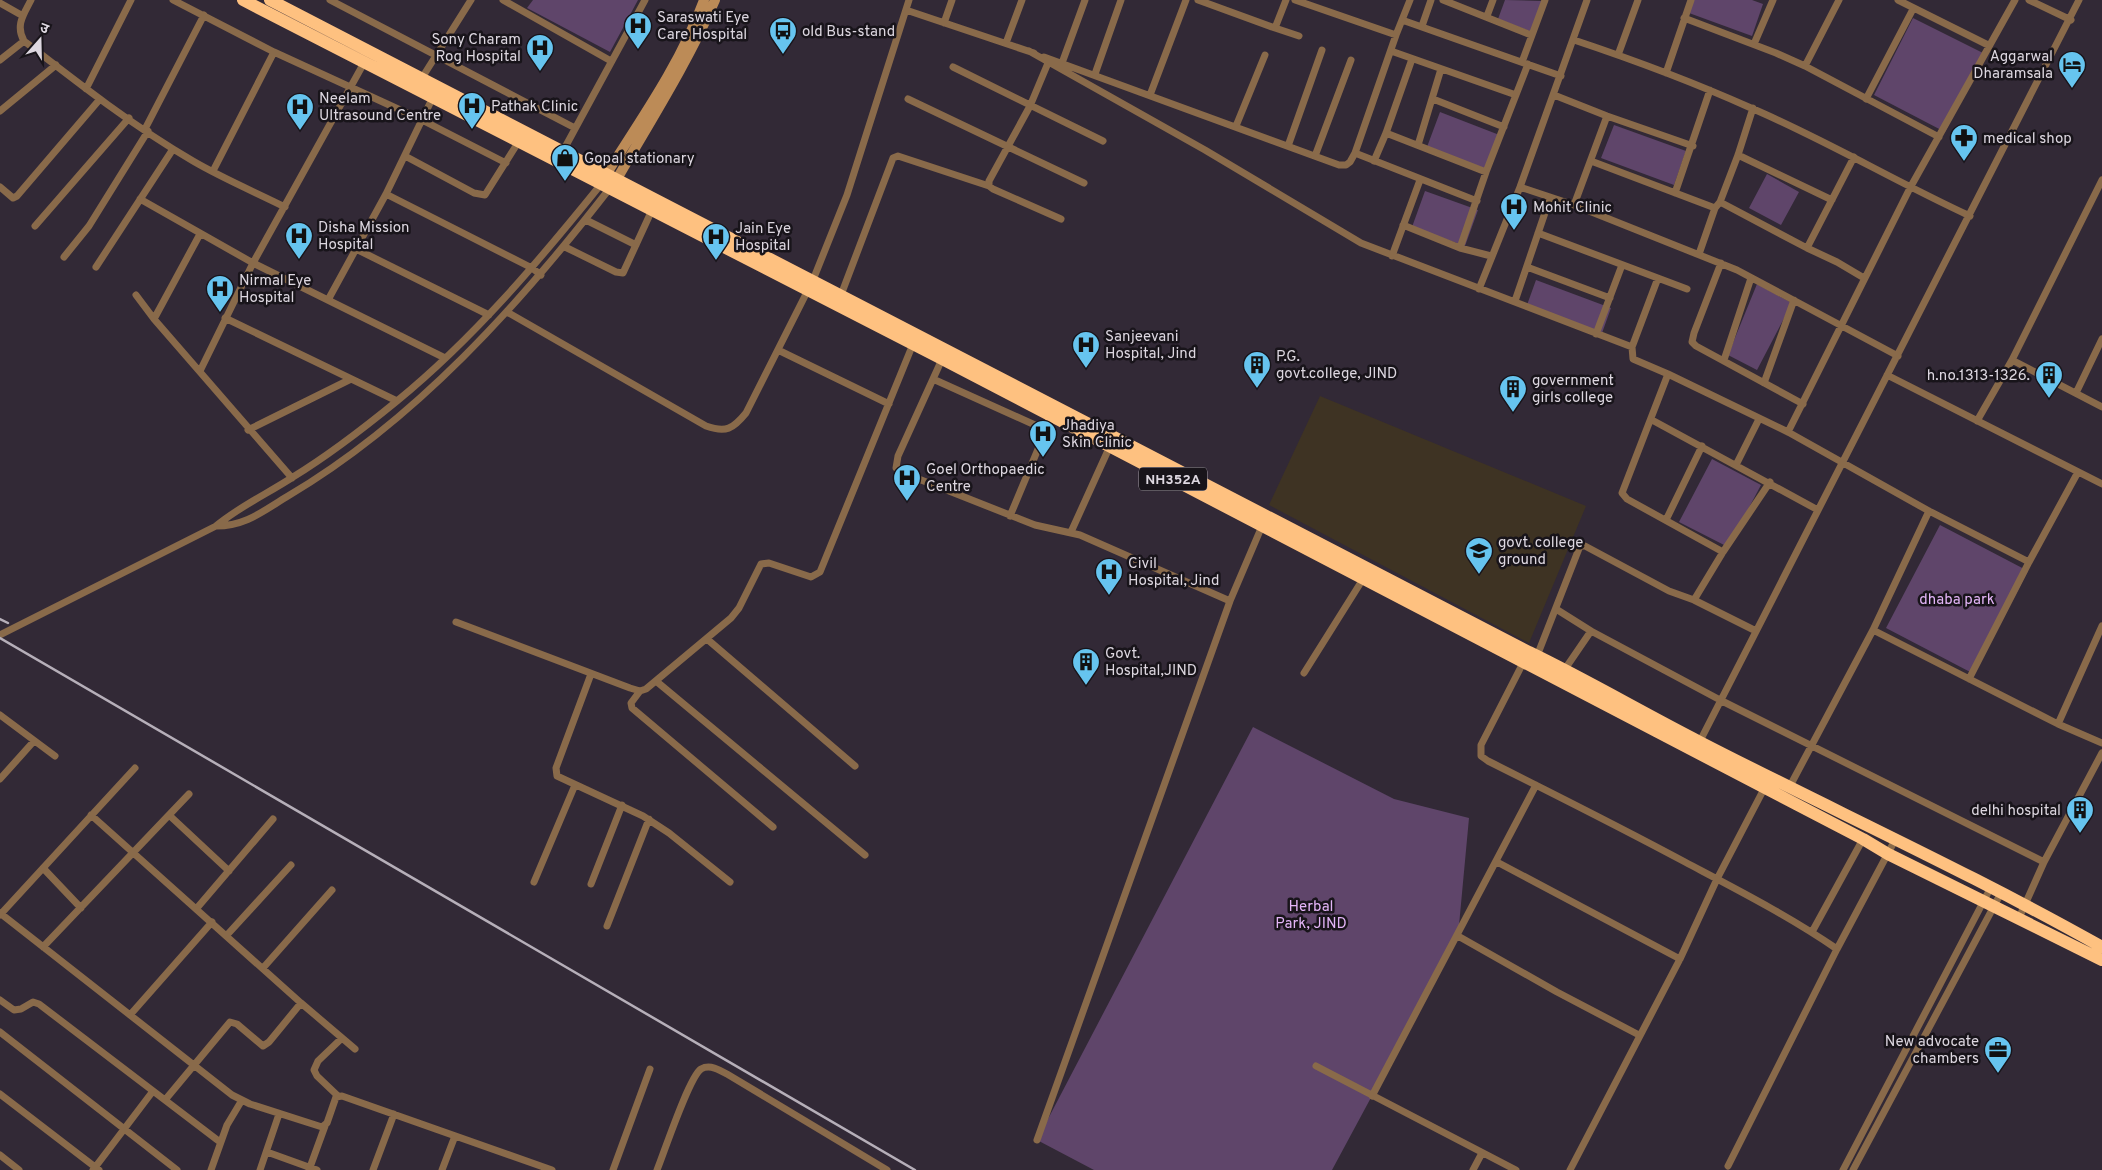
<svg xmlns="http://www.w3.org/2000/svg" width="2102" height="1170" font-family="Overpass,'Noto Sans Devanagari',sans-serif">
<rect width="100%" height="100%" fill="#322936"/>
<!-- education -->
<path fill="#3e3323" d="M1320,396l266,110 -57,137 -260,-138z"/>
<!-- green -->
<path fill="#5f456a" d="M533,0h105l-28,52 -83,-44z
M1505,0l38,1 -11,31 -34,-13z
M1693,0h59l11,4 -11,32 -63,-23z
M1913,18l72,36 -40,78 -71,-37z
M1440,112l62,24 -13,34 -62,-23z
M1614,125l72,26 -12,34 -73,-27z
M1767,174l32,18 -18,33 -32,-17z
M1425,191l53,19 -13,36 -53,-19z
M1536,280l75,28 -9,25 -75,-28z
M1757,284l35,19 -35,67 -29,-15z
M1712,459l49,26 -33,62 -49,-25z
M1940,525l88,46 -54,103 -88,-46z
M1253,727l141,72 75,19 -11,118 -126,234h-238l-57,-30z"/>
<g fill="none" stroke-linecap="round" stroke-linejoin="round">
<!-- street -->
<path stroke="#896a4a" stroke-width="7" d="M31,0c-7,14 -16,25 -7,41 54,42 109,85 169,120 29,17 62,31 92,46
M173,0l101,52 148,68 84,43
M330,0l245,128
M503,0l108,61
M1198,0l77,28 24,8
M1295,0l101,35
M1443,0l88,35
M1898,0l90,45
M2029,0l42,20
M0,3l23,13
M906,10l128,43
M1487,16l6,-16
M1684,18l92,35 29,13 134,71
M1402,20l159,56
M944,23l8,-23
M1422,26l9,-26
M1275,28l11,-28
M1574,40c60,20 119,42 177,68 75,32 145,74 219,108
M1006,43l16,-43
M1754,44l19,-44
M1029,51l176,99 156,93 271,104
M1391,51l125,44
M1618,55l20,-55
M1044,57l295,108h7l4,-3 5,-9 41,-118 14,-35
M0,60l24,-19
M1522,62l23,-62
M1048,63l-18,43 -41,75v5l4,3 68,30
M1062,63l23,-63
M1805,66l34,-66
M953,67l150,74
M1666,73l25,-73
M1095,74l26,-74
M420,81l51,-81
M86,89l45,-89
M1150,95l36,-95
M1554,95l53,21 86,30
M908,99l176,84
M1433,99l71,28
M1866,99l47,-90
M0,111l56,-46
M1236,126l29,-71
M145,129l59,-114
M1386,133l100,39
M1418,145l23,-76
M1288,146l34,-96
M563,151l82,-151
M1355,153l122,48
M1738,155l94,45
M405,156l69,37 11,2 34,-54
M1315,156l36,-96
M1374,161l12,-28 26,-74
M1591,161l124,47
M213,171l61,-119
M0,187l13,11 4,-2 83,-97
M1520,187l54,18 163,65 161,86
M1675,193l35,-103
M386,194l146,74 9,7
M140,199l113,64 192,95
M1720,202l87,46 30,14 27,16
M1574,205l33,-89
M586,220l50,25
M1403,225l57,23 31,8
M35,226l94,-108
M1538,233l149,56
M565,247l51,25 7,1 29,-63
M1460,248l26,-76 42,-108
M1807,248l47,-91
M356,249l133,66
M1699,254l16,-46 5,-6 18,-47 15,-47
M1392,256l28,-76
M64,257l25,-31 59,-95
M1721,263l-27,70 -2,9 4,4 107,58
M96,267l77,-118
M1527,267l83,31
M1658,278l-26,69 1,12 35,15 120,58 141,79 100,51
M1479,289l41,-102 67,-187
M136,295l18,24 138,159
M841,295l52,-137 5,-2 91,30
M328,300l58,-106 47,-97
M1515,301l35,-103
M507,312l199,114c20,7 27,3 40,-13l67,-133 34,-85 62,-195
M225,318l172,83
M154,319l46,-85
M1596,334l26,-69
M778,350l111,54
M943,357l-45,99 -2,12 5,4 134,53 45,10 150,66
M1724,360l27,-82
M2012,360l90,47
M200,371l53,-108 112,-202
M1668,374l-46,119 5,6 96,53
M1887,375l215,109
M933,379l113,51
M1764,383l30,-83
M2076,393l26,-54
M1652,420l166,90
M1977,421l35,-61 90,-180
M248,430l103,-51
M1788,432l122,-244 105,-188
M1736,465l23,-46
M1010,516l36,-86 4,-15
M1666,520l36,-74
M216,526c30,0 47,-15 72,-30 127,-75 232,-192 322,-308
M1071,532l39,-86
M1694,600l29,-48 47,-70
M1556,609l35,22 131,70 322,161
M456,622l174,66 10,3 6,-2 85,-71 8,-10 22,-44 8,-1 42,14 9,-5 93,-228
M1873,630l185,94 44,19
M0,635l216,-109c24,-20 51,-32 77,-49 36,-22 71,-49 104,-76 77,-63 142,-140 205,-218
M707,639l148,127
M1537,656l43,-110h5l84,45 25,9 62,31
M1525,659l-44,86v11l7,5c66,33 132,66 197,101 51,27 104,54 152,87
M1565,669l26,-38
M1304,673l59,-94
M591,674l-35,94 1,8 86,40 26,17 61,49
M1969,679l60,-117 49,-90
M656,681l209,174
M640,691l-9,12 1,5 141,119
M0,715l55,41
M2058,724l44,-98
M1699,743l380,-743
M0,779l34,-38
M1790,786l83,-156 56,-119
M91,815l210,188 54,46
M169,815l60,56
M1497,862l183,97
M43,868l38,40
M534,882l41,-97
M591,884l31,-79
M197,908l76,-89
M0,913l232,182 18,9 72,23 5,-4 9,-26 6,-1 210,74
M0,915l135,-147
M2019,918l25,-56 58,-109
M607,926l42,-107
M1812,932l51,-93
M227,935l64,-70
M1458,936l99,56 82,43
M43,947l146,-153
M263,968l69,-78
M0,1000l14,10 7,-1 12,-7 6,2 181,138
M130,1015l82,-93
M0,1032l177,138
M1316,1066l200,104
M0,1094l99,76
M338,1096l-21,-20 -3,-6 4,-9 24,-23
M1372,1096l164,-311
M165,1100l65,-78 7,2 26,22 6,-4 32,-39
M1037,1140l193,-539 32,-75
M267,1152l50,18
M0,1155l19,15
M1728,1166l109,-217 58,-109
M93,1170l60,-79
M211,1170l16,-45 15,-25
M260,1170l19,-56
M309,1170l16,-44
M373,1170l21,-56
M442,1170l13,-34
M613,1170l37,-101
M657,1170c7,-17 32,-93 44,-101 9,-5 19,1 26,5l160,96
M1473,1170l9,-17
M1570,1170l110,-211 37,-80 49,-94
M1843,1170l148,-283
M1853,1170l148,-277"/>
<!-- secondary -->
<path stroke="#bc8b57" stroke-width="10" d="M607,173c35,-55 74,-110 97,-173
M617,179c34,-59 71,-117 98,-179"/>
<!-- highway -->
<path stroke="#fec180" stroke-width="12" d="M243,0l699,359 921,480 25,15 214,106
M270,0l1259,652c58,28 114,61 171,90 134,69 271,131 402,205"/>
<!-- rail -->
<path stroke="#b6afb9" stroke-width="2.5" d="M0,619l8,4
M0,638l915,532"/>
</g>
<!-- icons -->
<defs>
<symbol id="hospital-pin" viewBox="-11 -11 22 30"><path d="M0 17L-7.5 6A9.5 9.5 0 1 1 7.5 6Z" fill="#66c4ef" stroke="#18141a"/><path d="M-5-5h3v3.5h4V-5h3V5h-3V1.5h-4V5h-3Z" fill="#111"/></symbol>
<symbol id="bus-pin" viewBox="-11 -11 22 30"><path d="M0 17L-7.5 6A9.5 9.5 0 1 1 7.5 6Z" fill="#66c4ef" stroke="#18141a"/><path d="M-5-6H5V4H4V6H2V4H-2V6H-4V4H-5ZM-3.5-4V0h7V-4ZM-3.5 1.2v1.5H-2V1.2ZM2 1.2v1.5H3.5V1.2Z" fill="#111"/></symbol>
<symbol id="hotel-pin" viewBox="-11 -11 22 30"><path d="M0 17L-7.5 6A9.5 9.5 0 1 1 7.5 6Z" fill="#66c4ef" stroke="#18141a"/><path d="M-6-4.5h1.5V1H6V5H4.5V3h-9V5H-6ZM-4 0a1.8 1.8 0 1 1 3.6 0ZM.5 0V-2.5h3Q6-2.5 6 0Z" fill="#111"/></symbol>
<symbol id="pharmacy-pin" viewBox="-11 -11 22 30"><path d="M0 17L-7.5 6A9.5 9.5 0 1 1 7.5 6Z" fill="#66c4ef" stroke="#18141a"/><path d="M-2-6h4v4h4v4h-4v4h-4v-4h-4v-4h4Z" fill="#111"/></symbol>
<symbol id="shop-pin" viewBox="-11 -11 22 30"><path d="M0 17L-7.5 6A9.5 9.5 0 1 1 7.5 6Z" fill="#66c4ef" stroke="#18141a"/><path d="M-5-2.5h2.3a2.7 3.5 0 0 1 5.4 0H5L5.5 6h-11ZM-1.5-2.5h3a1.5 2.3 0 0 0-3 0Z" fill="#111"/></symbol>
<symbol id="building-pin" viewBox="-11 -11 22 30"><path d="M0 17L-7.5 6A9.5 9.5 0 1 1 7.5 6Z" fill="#66c4ef" stroke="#18141a"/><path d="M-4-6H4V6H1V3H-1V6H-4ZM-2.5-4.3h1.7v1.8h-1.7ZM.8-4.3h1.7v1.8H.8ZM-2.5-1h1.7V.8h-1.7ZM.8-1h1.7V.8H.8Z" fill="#111"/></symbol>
<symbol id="university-pin" viewBox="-11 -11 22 30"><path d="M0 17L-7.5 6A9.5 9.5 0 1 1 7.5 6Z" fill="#66c4ef" stroke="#18141a"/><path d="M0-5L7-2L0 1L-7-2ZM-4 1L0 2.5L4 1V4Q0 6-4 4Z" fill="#111"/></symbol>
<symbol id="office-pin" viewBox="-11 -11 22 30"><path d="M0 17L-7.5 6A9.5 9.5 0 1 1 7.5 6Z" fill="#66c4ef" stroke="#18141a"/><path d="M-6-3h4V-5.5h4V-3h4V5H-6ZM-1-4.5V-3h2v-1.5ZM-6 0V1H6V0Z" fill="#111"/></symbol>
</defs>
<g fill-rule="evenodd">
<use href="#hospital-pin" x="622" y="10" width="32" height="43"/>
<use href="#bus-pin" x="767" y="15" width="32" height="43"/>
<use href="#hospital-pin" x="524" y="32" width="32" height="43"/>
<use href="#hotel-pin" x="2056" y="49" width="32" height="43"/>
<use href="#hospital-pin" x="456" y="90" width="32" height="43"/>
<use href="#hospital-pin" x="284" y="91" width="32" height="43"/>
<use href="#pharmacy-pin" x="1948" y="122" width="32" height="43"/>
<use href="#shop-pin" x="549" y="142" width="32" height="43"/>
<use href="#hospital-pin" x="1498" y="191" width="32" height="43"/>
<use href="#hospital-pin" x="283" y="220" width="32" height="43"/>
<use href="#hospital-pin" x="700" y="221" width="32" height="43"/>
<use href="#hospital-pin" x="204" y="273" width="32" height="43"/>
<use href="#hospital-pin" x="1070" y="329" width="32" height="43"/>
<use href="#building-pin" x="1241" y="349" width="32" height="43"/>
<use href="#building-pin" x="2033" y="359" width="32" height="43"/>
<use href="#building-pin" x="1497" y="373" width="32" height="43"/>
<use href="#hospital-pin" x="1027" y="418" width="32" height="43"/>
<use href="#hospital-pin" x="891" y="462" width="32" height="43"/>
<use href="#university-pin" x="1463" y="535" width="32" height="43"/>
<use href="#hospital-pin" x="1093" y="556" width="32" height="43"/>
<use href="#building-pin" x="1070" y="646" width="32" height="43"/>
<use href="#building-pin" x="2064" y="794" width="32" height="43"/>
<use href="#office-pin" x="1982" y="1034" width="32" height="43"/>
</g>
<g text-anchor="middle" stroke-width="5" stroke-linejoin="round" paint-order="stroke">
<!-- shield labels -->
<rect fill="#18141a" stroke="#a29ca5" stroke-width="1" x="1139" y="467.5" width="68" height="23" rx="4"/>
<g font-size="14" font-weight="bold" fill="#ddd7e0">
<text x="1173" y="484">NH352A</text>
</g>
<!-- poi labels -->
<g font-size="15" fill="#ddd7e0" stroke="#18141a" text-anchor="start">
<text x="657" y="22">Saraswati Eye<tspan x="657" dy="17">Care Hospital</tspan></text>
<text x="802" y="36">old Bus-stand</text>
<text x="521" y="44" text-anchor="end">Sony Charam<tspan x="521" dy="17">Rog Hospital</tspan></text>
<text x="2053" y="61" text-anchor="end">Aggarwal<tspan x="2053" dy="17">Dharamsala</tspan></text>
<text x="319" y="103">Neelam<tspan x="319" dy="17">Ultrasound Centre</tspan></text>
<text x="491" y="111">Pathak Clinic</text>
<text x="1983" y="143">medical shop</text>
<text x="584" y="163">Gopal stationary</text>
<text x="1533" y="212">Mohit Clinic</text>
<text x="318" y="232">Disha Mission<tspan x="318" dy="17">Hospital</tspan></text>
<text x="735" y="233">Jain Eye<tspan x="735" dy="17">Hospital</tspan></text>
<text x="239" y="285">Nirmal Eye<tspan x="239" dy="17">Hospital</tspan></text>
<text x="1105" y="341">Sanjeevani<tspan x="1105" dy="17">Hospital, Jind</tspan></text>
<text x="1276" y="361">P.G.<tspan x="1276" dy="17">govt.college, JIND</tspan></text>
<text x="2030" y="380" text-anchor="end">h.no.1313-1326.</text>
<text x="1532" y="385">government<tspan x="1532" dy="17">girls college</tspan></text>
<text x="1062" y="430">Jhadiya<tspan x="1062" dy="17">Skin Clinic</tspan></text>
<text x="926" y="474">Goel Orthopaedic<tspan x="926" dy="17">Centre</tspan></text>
<text x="1498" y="547">govt. college<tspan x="1498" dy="17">ground</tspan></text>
<text x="1128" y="568">Civil<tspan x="1128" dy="17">Hospital, Jind</tspan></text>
<text x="1105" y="658">Govt.<tspan x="1105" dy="17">Hospital,JIND</tspan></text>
<text x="2061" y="815" text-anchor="end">delhi hospital</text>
<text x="1979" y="1046" text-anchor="end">New advocate<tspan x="1979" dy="17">chambers</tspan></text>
</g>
<!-- park labels -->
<g font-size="15" fill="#e4b5f8" stroke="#18141a">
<text x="1957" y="604">dhaba park</text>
<text x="1311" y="911">Herbal<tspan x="1311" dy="17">Park, JIND</tspan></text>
</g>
</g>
<!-- north arrow -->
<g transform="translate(40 40) rotate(20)" stroke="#18141a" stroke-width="4" paint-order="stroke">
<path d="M0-4L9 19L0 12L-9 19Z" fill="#ddd7e0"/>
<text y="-8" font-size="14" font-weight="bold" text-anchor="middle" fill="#ddd7e0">उ</text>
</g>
</svg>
